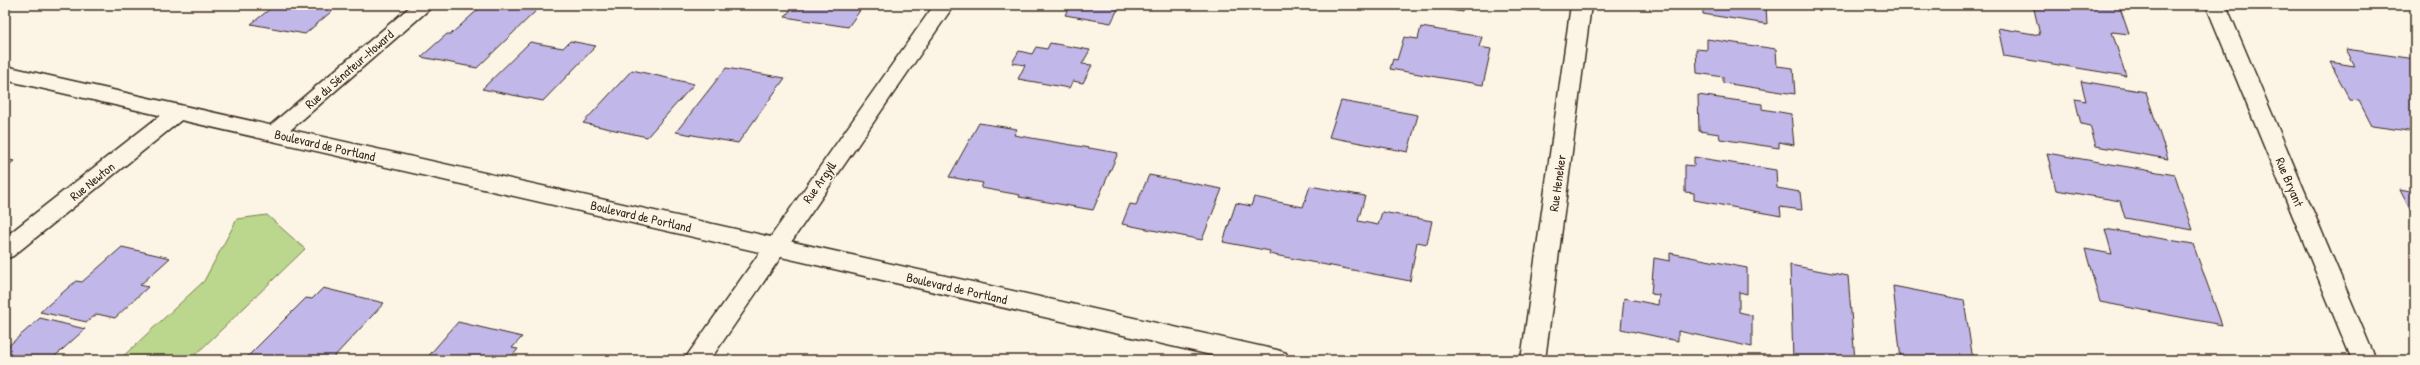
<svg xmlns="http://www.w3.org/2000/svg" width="2420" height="365" font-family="'Patrick Hand',sans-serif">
<rect width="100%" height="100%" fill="#fcf5e5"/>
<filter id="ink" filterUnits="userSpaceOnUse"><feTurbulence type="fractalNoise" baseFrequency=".025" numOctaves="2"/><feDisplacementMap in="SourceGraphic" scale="8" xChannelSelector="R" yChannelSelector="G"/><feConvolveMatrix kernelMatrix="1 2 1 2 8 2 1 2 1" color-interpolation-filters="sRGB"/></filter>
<g filter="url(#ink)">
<!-- green -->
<path fill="#bbd68d" stroke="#7b8056" d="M267,215l38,34 -115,111h-71l85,-79 33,-62z"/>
<!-- building -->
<path fill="#c1b7e9" stroke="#3b2a1e" d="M275,5h64l-34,29 -54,-10z
M483,5h40l16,3 -62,60 -56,-11 26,-23h4z
M794,5h70l-16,22 -63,-10z
M1070,5h50l-9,18 -46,-8z
M1419,5h45l-2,7z
M1703,5h63l1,19 -64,-10z
M2033,5h86l10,29 -17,-2 14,44 -122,-20 -6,-28 42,7z
M2383,5h32v4z
M1421,27l61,10 -3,10 12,2 -8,36 -93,-16 3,-10 4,1 7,-23 14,2z
M1707,39l69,10 1,17 16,2 2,26 -72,-11v-6l-26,-4 -1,-24 11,1z
M570,41l26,5 -53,55 -61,-12 48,-47 33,6z
M1050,43l40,7 -8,14 10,1 -9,18 -10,-2 -4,7 -51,-9 7,-14 -13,-2 7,-12 13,3 4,-7 11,2z
M2346,49l69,10v73l-43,-6 -13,-25 -9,-1 -20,-38 25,4z
M726,68l59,10 -47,65 -62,-11z
M632,70l62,14 -47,53 -64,-14z
M2081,81l65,11 22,67 -72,-13 -6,-20 -9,-2 -6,-25 11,2z
M1698,95l64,9v5l29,5 3,31 -15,-3v6l-59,-9 -1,-5 -20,-3z
M1341,101l77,14 -10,37 -79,-15z
M979,123l38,6 -3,6 104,18 -25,57 -74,-13 1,-2 -39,-7 2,-5 -34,-6z
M2047,153l128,22 18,55 -68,-12 -5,-17 -64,-11z
M1694,157l82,13 1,18 23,4 2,18 -22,-3 1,9 -87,-16v-7l-9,-1v-27l9,1z
M5,159l9,2 -9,7z
M1149,175l73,14 -20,51 -80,-16 8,-20 6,1z
M1310,186l55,10 -7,25 20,4 4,-13 50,9 -5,23 -10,-2 -7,39 -141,-27 1,-3 -47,-9 13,-39 15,3 3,-9 49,10z
M2400,190l15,3v26z
M2105,229l88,15 29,81 -122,-23 -15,-53 27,5z
M122,247l48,11 -30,27 8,2 -33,31 -18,-4 -10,8 -47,-10 36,-31 6,1z
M1670,253l77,15v26l-8,-2v20l13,3v32l-74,-16v10l-57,-12 3,-31 34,7 1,-10 -8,-1 3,-36 16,3z
M1790,265l58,11 7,84h-62z
M1893,286l71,14 9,60h-72z
M323,288l61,15 -53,57h-87l62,-62 6,1z
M40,318l45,11 -34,31h-22l-24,-5v-6z
M458,322l64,15 -10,11 6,1 -9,11h-84z"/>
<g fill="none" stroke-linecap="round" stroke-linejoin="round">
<defs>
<path id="street" d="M412,5h22l-154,134 -7,2 -7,-2 -4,-5 4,-5z
M934,5h20l-244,355h-26z
M1571,5h20l-46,355h-24z
M2206,5h20l150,355h-24z
M178,105l7,2 3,5 -3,5 -172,139 -8,3v-22l166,-130z"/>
<path id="secondary" d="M5,66l1272,284 9,3 3,7h-56l-1228,-280z"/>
</defs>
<!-- street casing -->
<use href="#street" stroke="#3b2a1e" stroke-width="3"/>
<!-- secondary casing -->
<use href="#secondary" stroke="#3b2a1e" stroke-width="3"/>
<!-- street -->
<use href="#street" fill="#fcf5e5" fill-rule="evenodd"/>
<!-- secondary -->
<use href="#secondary" fill="#fcf5e5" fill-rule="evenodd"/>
</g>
</g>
<g text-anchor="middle" stroke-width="3" stroke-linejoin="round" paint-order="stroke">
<!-- street labels -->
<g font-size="13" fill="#3b2a1e" stroke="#fcf5e5">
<text transform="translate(349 69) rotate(-41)" y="5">Rue du Sénateur-Howard</text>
<text transform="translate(325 145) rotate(13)" y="5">Boulevard de Portland</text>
<text transform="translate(92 181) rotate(-39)" y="5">Rue Newton</text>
<text transform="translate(819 182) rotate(-55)" y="5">Rue Argyll</text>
<text transform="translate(2290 182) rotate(67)" y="5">Rue Bryant</text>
<text transform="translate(1557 183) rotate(-82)" y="5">Rue Heneker</text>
<text transform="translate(641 216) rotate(13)" y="5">Boulevard de Portland</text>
<text transform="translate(957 288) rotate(13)" y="5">Boulevard de Portland</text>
</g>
</g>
<!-- margin -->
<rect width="2420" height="365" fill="none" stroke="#fcf5e5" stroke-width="20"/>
<rect x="10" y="10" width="2400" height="345" fill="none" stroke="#3b2a1e" stroke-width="1.5" filter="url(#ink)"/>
</svg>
